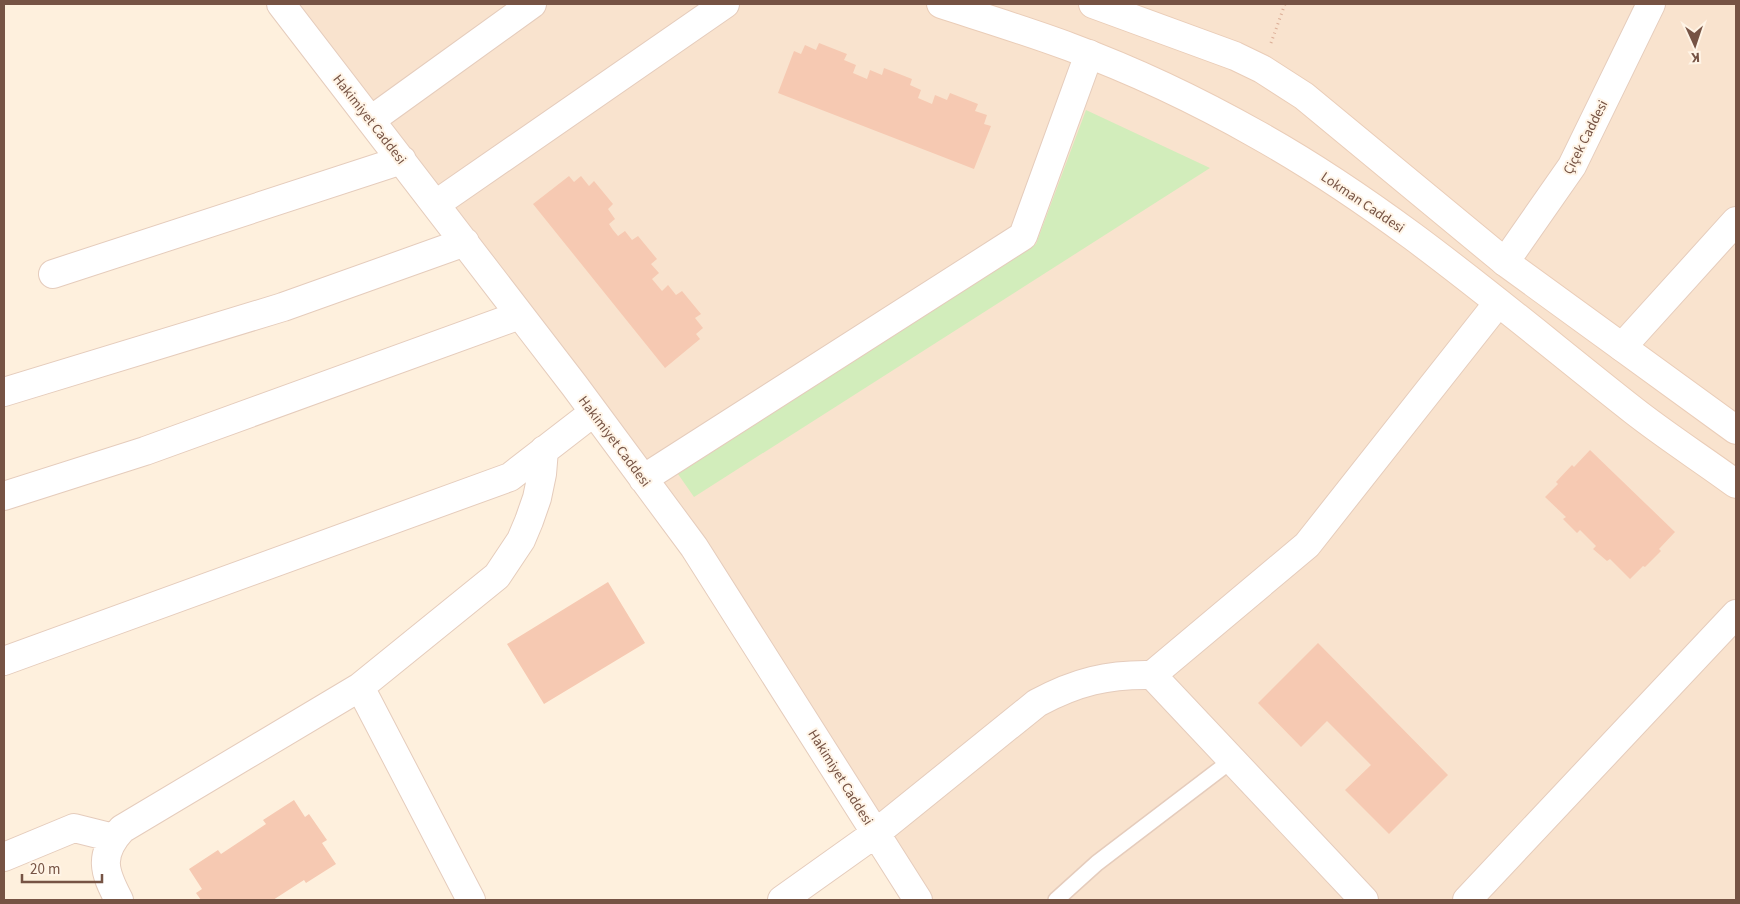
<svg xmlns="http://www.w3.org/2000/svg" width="1740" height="904" font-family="'Source Sans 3',sans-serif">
<rect width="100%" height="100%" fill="#fef0dd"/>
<!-- residential -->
<path fill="#f9e3ce" d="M281,4h1455v896h-824l-169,-279z"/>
<!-- green -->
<path fill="#d2edbb" d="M1086,110l124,58 -516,329 -16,-23 358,-230z"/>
<!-- building -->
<path fill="#f6c9b2" d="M819,43l28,11 -3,6 12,5 -3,8 14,6 3,-9 12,5 2,-7 28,11 -2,6 11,5 -3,8 14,6 3,-9 12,5 3,-7 28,11 -3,7 12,4 -3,9 7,2 -17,43 -196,-76 16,-42 7,3 4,-9 11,5z
M569,176l5,6 7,-6 8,10 5,-5 19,23 -5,5 7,10 -6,5 4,6 5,6 7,-5 7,9 6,-4 19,23 -6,5 8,9 -7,6 10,12 6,-6 8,10 6,-4 19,23 -6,4 8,10 -7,6 4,5 -35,29 -132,-164z
M1590,450l85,82 -16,17 2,2 -16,16 -2,-1 -13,13 -20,-20 -3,2 -14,-12 3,-3 -16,-16 -3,3 -14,-14 3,-2 -21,-20 13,-13 -2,-2 16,-17 2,2z
M608,582l37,61 -101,61 -37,-60z
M1318,643l130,132 -59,59 -44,-44 26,-25 -44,-44 -26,26 -43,-44z
M294,800l11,17 4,-3 18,26 -5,3 14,21 -30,19 -2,-3 -31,20h-72l-5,-7 6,-4 -13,-20 29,-19 3,4 45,-30 -3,-4z"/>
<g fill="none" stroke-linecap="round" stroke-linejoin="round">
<defs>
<path id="lane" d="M1056,900l41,-37 135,-103"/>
<path id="street" d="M281,4l293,381 120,162 224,353
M371,120l161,-116
M436,204l289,-200
M1505,262l67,-96 79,-162
M53,274l349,-114
M1622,347l114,-126
M4,392l279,-85 182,-65
M643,479l380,-243 66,-182
M4,496l141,-45 375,-136
M4,661l506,-184 84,-65
M1152,675l212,225
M360,687l111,213
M4,857l70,-29 40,10
M119,900c-15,-28 -21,-45 3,-71l238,-142 137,-111 24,-36 8,-19 8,-23 5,-24 2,-24
M782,900l94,-67 161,-130c39,-21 71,-29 115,-28l155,-130 191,-242
M1467,900l269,-286"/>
<path id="secondary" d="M941,4c43,14 86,27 129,43 65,24 128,54 188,88 136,76 253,179 375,275 33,26 69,49 103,74
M1093,4l142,52 27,13 42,27 201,166 231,168"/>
</defs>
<!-- lane casing -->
<use href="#lane" stroke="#e5ccbc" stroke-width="18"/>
<!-- street casing -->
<use href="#street" stroke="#e5ccbc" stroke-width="30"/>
<!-- secondary casing -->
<use href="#secondary" stroke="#eacdb8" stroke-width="30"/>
<!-- path -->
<path stroke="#dbad96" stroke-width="3" stroke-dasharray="1 4" stroke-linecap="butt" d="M1271,43l14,-39"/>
<!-- lane -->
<use href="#lane" stroke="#fff" stroke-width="15"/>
<!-- street -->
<use href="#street" stroke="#fff" stroke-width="28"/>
<!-- secondary -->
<use href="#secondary" stroke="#fff" stroke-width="28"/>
</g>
<g text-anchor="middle" stroke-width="4" stroke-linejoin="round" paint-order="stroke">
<!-- street labels -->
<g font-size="14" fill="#765344" stroke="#fff4e6">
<text transform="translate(370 119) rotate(52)" y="5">Hakimiyet Caddesi</text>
<text transform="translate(1585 137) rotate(-63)" y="5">Çiçek Caddesi</text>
<text transform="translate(1363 202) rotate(34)" y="5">Lokman Caddesi</text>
<text transform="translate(615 441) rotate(53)" y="5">Hakimiyet Caddesi</text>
<text transform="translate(841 777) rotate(58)" y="5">Hakimiyet Caddesi</text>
</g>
</g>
<!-- border -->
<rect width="1740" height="904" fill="none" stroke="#765344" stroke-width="10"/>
<!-- north arrow -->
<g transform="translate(1695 45) rotate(177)" stroke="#fff4e6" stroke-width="4" paint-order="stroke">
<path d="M0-4L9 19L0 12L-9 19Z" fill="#765344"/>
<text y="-8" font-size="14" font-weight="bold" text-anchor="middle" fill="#765344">K</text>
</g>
<!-- scale -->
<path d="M22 874v8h80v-8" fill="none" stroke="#765344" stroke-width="2.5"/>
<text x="30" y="874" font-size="15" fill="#765344" stroke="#fff4e6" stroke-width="4" paint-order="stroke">20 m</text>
</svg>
